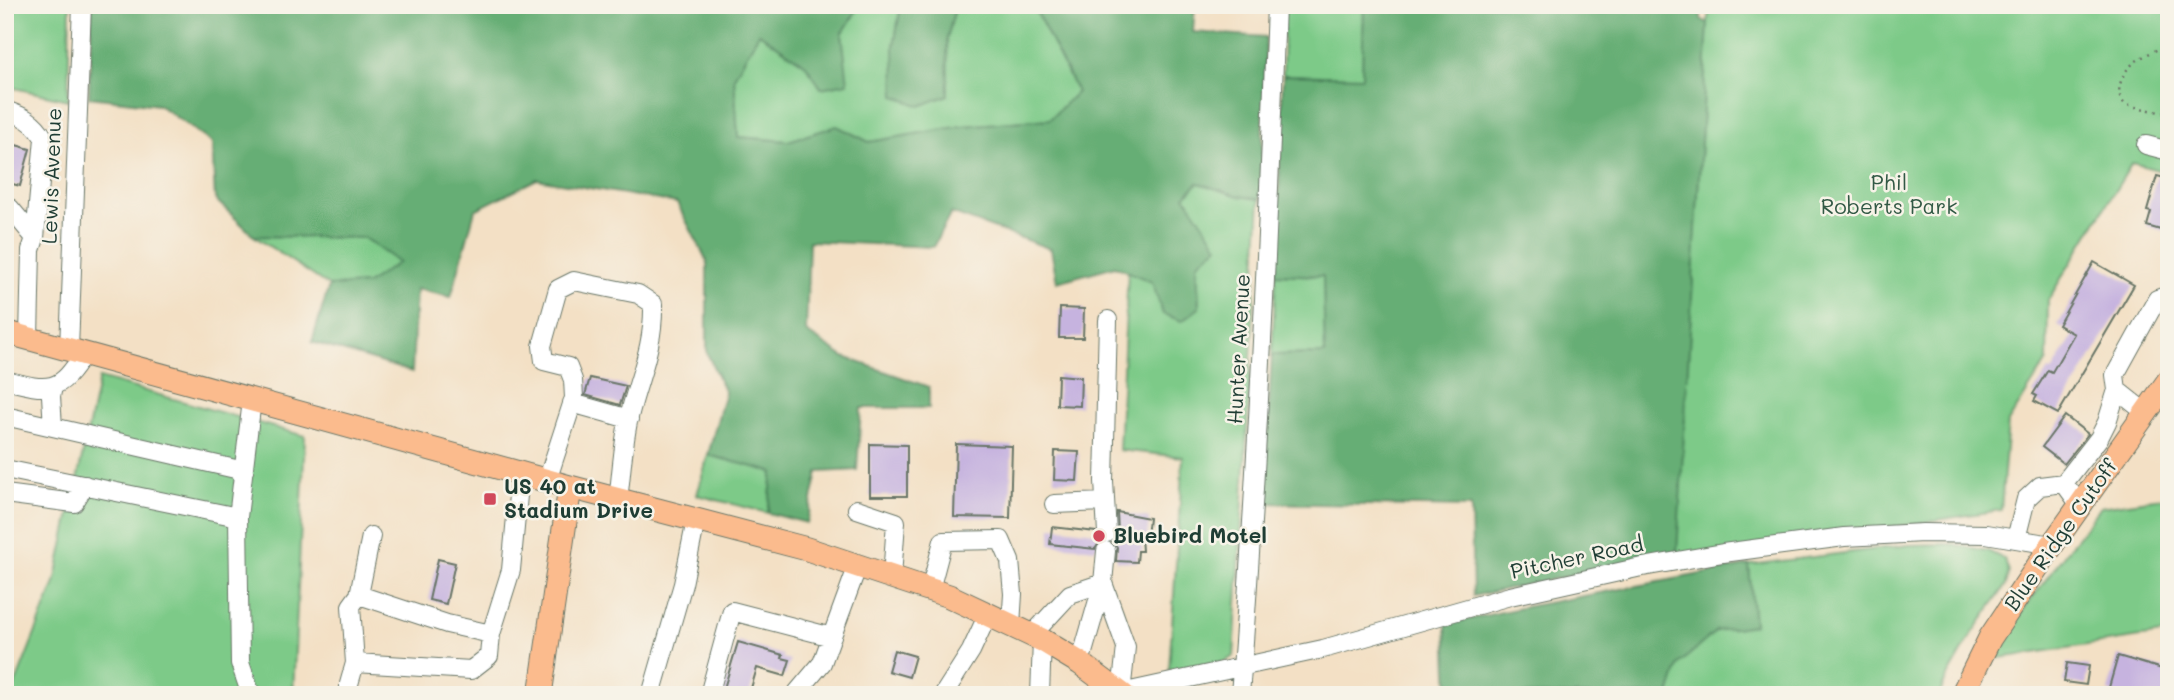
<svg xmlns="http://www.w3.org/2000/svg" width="2174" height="700" font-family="Mali,sans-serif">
<rect width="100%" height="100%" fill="#f7f3e8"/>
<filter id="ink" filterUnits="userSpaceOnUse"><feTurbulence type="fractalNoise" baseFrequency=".0143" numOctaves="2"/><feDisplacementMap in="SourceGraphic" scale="14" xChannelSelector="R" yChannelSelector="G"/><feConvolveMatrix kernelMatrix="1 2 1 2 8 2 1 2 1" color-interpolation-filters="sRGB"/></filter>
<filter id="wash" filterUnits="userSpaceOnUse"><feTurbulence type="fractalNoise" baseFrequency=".00686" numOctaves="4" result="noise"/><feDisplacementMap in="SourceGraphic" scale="28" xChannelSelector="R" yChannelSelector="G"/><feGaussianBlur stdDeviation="1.57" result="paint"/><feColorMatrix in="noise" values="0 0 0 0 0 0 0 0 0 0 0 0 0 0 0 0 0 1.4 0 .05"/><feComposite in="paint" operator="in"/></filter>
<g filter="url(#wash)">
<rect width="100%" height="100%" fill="#f3e0c5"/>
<!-- green -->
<path fill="#7dca88" stroke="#4e845e" stroke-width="2" d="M5,5h65l-2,95 -63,-14z
M860,5h41l-7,41 54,49 -1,-57 9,-33h77l44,87 -27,27 -88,7 -93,16 -32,-16 -49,15 -50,-4 -4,-60 25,-44 47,32 15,23 26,-5 -5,-49z
M1284,5h80l-2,72 -79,-2z
M1709,5h460v168l-37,-10 -84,137 -1,61 -39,61 -7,88 -325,51z
M1197,182l42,14 21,3 -25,440 -1,17 -10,6 -55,8 14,-213 -64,-7 9,-179 25,11 10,32 36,-6 -2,-44 -13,-68z
M254,236l110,2 35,25 -32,21 -38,2z
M1276,274l47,2 2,78 -53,1z
M99,378l206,58 -12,259h-282l44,-112z
M708,455l65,17 -5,41 -71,-18z
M2169,497v136l-176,26 22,-38 85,-114z
M1952,544l36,7 16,8 5,12 -3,14 -33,48 -30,52 -3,10h-271l9,-31 38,-33 38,-6 -5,-60 160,-20z"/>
<!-- forest -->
<path fill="#66ae74" stroke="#427654" stroke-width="2" d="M92,5h768l-18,29 6,49 -27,5 -15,-23 -47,-32 -25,44 4,60 50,4 49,-15 32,16 93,-16 88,-7 27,-27 -44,-87h162l-2,27 73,5 -6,162 -21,-3 -41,-13 -13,13 33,50 -21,18 2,44 -17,13 -19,-7 -11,-32 -37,-16 -58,16 -6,-33 -100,-36 -18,34 -124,-6 -3,91 38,25 85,30v21h-68l-4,62 -39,2 -11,51 -39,-10 5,-41 -65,-17 17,-63 -18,-39v-92l-30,-58 -140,-24 -62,31 -24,87 -35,-8 -4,83 -100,-30 17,-56 38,-2 32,-22 -35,-24 -110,-2 -39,-37 -3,-56 -53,-38 -70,-8z
M901,5h55l-9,33 1,57 -28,11 -25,-10 -1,-50z
M1364,5h337v14l7,4 -31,530 -204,43 -2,-89 -208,-4 9,-148 53,-1 -2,-78 -47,-2 7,-199 79,2z
M1749,565l5,60 -38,6 -37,33 -10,31h-220l-3,-71 79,-17z"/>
<g id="blocks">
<!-- building -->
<path fill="#c6b3df" d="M5,142l25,7 -10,37 -15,-4z
M2157,176l12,3v50l-4,-1 -1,3 -17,-5 4,-14 -4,-1z
M2094,262l40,23 -76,129 -24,-13 3,-5 -4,-2 15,-24 4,2 22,-38 -16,-9z
M1060,308l24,1 -1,29h-24z
M1058,375l23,2 -1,29 -23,-1z
M590,378l36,8 -6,19 -35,-10z
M2065,416l23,18 -24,30 -22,-17z
M870,444l37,1v51h-37z
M956,444l56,2 -2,72 -56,-1z
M1055,451l24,1 -2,29 -23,-1z
M1117,512l32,6 -2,19h-6l1,14h-4l-1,11 -21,-1 1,-14 -4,-5 5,-9z
M1052,527l44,5 4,10 -5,7 -45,-5z
M438,559l17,4 -9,41 -17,-4z
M738,642l45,13 -1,3 8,2 -5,16 -28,-8 -8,27h-27z
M894,650l21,6 -6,21 -21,-6z
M2118,656l51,15v24h-50l-11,-4z
M2067,663l22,3 -3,19 -22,-3z"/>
</g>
</g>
<g filter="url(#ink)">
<use href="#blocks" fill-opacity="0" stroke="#697667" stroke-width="2"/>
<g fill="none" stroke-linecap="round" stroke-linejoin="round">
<defs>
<path id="minor" d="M5,110c18,6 29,11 39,28l-9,100 -4,12 -2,88
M2146,145l23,6
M5,206l5,2 25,30
M69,349l13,-344
M5,380c44,11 54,14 79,-27
M572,403l57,16
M2146,413l-29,-23 -2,-15 42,-76 12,-4
M5,416l239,55
M53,427l-2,-31 2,-9
M5,469l233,48
M547,481l27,-83 -1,-18 -5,-13 -24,-6 -2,-15 16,-57 16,-8 64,13 15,10c1,40 -12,68 -22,105 -8,29 -9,61 -13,91
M5,494l69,9 11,-18
M1054,504l51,-2
M2080,505l-16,-22 35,-45 8,-16 10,-32
M857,509l39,13 -4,55
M1107,533l-3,-52 4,-161
M2016,539l10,-40 14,-13 24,-3
M930,590l13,-49 58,-1 9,21 3,33 -2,31
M359,595l12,-59
M1032,635l38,-41 33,-11 23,64 -5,46 202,-44 187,-53 127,-28 86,-15 121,-16 79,-4 63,1 66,11
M355,663l-4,-57 8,-11 88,29 44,10
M1080,663l23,-80 3,-32
M251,695l-11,-32 -2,-146 14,-117
M349,695v-11l6,-21 116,7 18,-14 2,-22 20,-64 9,-96
M651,695l32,-111 13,-64
M709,695l23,-84 100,26
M795,695l27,-32 36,-98
M943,695l28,-44 17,-37
M1040,695l2,-55
M1240,695c18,-230 28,-460 36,-690"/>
<path id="major" d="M5,332l565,155 237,62 142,47 93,44 38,23 43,32
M540,695l30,-208
M1962,695l28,-57 62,-93 117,-165"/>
</defs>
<!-- minor casing -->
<use href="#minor" stroke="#697667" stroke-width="20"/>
<!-- major casing -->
<use href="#major" stroke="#697667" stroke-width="25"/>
<!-- path -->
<path stroke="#697667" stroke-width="2.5" stroke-dasharray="2 5" stroke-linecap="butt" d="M2169,44c-20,10 -44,17 -49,41 -2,8 0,15 6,20l43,9
M2167,89l2,9"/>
<!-- minor -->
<use href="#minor" stroke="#fff" stroke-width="18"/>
<!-- major -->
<use href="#major" stroke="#fbbb8d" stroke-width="23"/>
</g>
</g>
<!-- markers -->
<g fill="#d1495b" stroke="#f7f3e8" stroke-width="2.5">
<rect x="483" y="492" width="14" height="14" rx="3.5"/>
<circle cx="1099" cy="536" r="7"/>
</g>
<g text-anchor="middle" stroke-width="5" stroke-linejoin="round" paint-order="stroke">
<!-- street labels -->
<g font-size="21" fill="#1f3d34" stroke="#f7f3e8">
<text transform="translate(52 176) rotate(-88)" y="7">Lewis Avenue</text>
<text transform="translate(1239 349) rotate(-87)" y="7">Hunter Avenue</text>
<text transform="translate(2061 535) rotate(-55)" y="7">Blue Ridge Cutoff</text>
<text transform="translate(1577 558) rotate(-12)" y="7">Pitcher Road</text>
</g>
<!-- park labels -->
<g font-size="21" fill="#325945" stroke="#f7f3e8">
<text x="1889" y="190">Phil<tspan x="1889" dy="24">Roberts Park</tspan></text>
</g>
<!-- poi labels -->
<g font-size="21" font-weight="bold" fill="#1f3d34" stroke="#f7f3e8" text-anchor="start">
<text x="504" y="494">US 40 at<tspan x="504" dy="24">Stadium Drive</tspan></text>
<text x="1113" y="543">Bluebird Motel</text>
</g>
</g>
<!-- margin -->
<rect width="2174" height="700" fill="none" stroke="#f7f3e8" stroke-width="28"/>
</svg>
